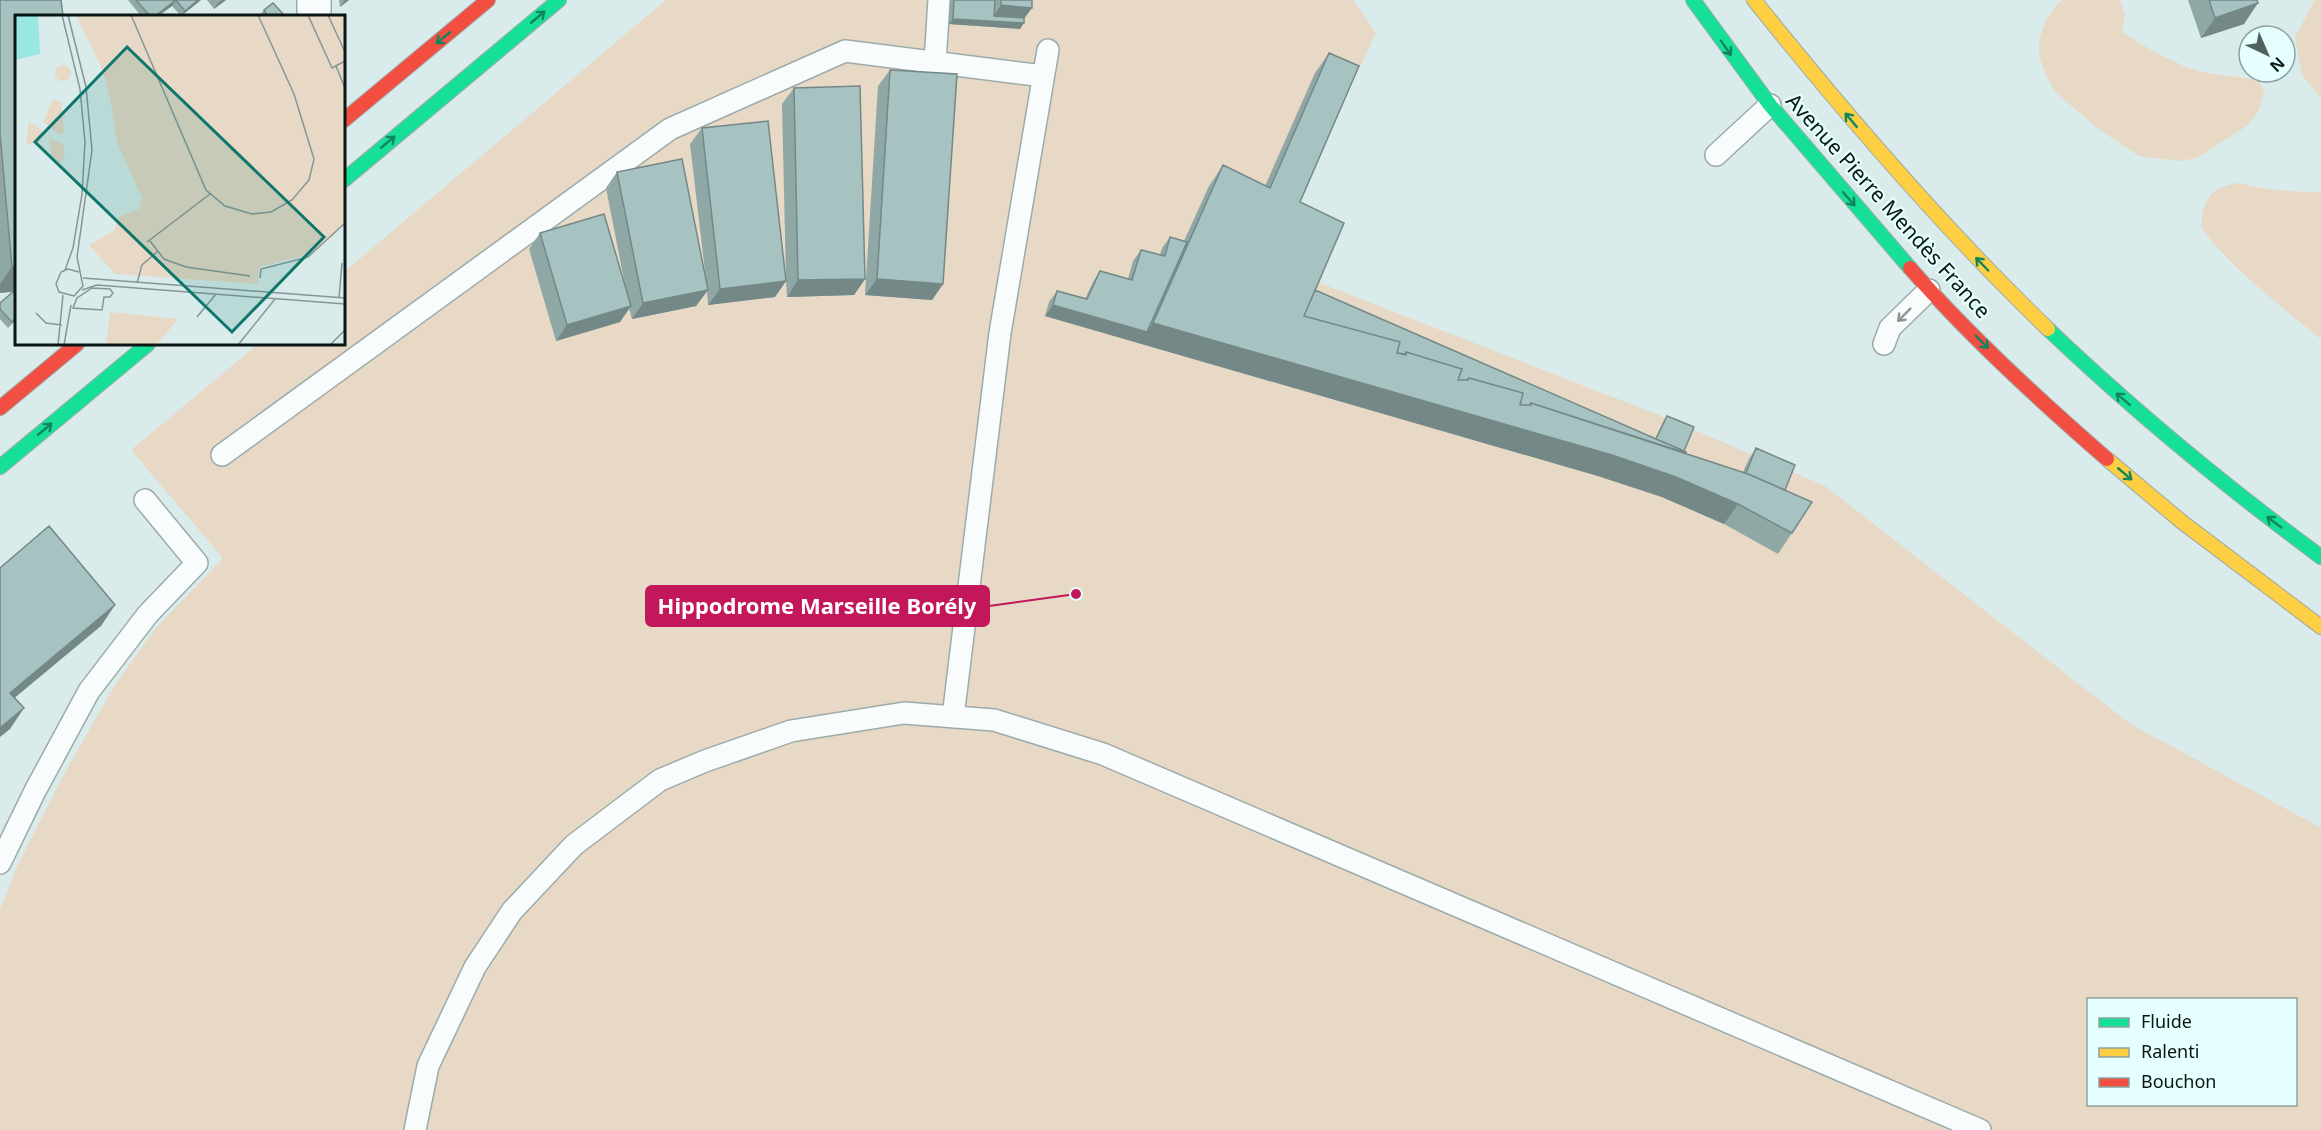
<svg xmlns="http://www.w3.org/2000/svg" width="2321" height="1130" font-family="'Noto Sans',sans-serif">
<rect width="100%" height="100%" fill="#d9ebea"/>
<!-- green -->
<path fill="#e7d9c5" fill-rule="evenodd" d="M666,0h687l23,33 -90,189 44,21 -10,40 344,134 161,69 304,237 192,105v302h-2321v-221l18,-45 52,-101 45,-78 40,-56 68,-71 -92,-108 127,-106h86v-72zM2088,1000h208v104h-208z
M2063,0h57l5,16 -3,15c17,14 59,36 80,41 19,4 38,4 57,9l5,12 -6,19 -10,13 -51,33 -19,3 -39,-5 -39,-26 -45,-38 -9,-17 -7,-19v-16l7,-20 12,-17z
M2315,0h6v99l-19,-24 -7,-38z
M2239,183c19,6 61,10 82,9v147c-38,-31 -93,-73 -120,-112 3,-28 8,-40 38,-44z"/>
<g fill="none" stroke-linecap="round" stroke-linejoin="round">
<defs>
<path id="lane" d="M935,63l4,-63
M1716,155l54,-50
M1884,344l6,-16 39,-38
M222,455l448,-326 175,-78 198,25
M953,717l47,-384 48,-283
M0,863l35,-72 54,-100 59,-77 49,-51 -52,-63
M415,1130l13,-64 47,-99 37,-56 62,-66 86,-65 45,-19 86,-30 113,-18 90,7 109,34 877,376"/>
<path id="street" d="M314,0v16"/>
<path id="fast" d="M1693,0l77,105 140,163
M344,180l215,-180
M2048,329c87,83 177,157 273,228
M0,467l148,-123"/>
<path id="slow" d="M1754,0c92,115 188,227 294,329
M2107,459l75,63 139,105"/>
<path id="jam" d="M344,120l144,-120
M1910,268c59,68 129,132 197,191
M0,408l77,-64"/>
</defs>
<!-- lane casing -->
<use href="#lane" stroke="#9cabaa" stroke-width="24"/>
<!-- street casing -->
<use href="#street" stroke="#9cabaa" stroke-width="36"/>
<!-- fast casing -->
<use href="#fast" stroke="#9cabaa" stroke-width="16"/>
<!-- slow casing -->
<use href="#slow" stroke="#9cabaa" stroke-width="16"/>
<!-- jam casing -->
<use href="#jam" stroke="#9cabaa" stroke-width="16"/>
<!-- lane -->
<use href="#lane" stroke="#f9fcfc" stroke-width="21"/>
<!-- street -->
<use href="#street" stroke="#f9fcfc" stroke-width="33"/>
<!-- fast -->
<use href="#fast" stroke="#16e098" stroke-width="14"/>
<!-- slow -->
<use href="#slow" stroke="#ffcf43" stroke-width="14"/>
<!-- jam -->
<use href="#jam" stroke="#f24e42" stroke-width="14"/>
</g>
<!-- wall -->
<path fill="#8fa8a6" d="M0,0l16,320 -8,8 -8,-9v-16l12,-11 -12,1z
M128,0h73l-20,16 -9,-10 -14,10h-17z
M207,0h19l-12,9z
M339,0h10l-9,7z
M950,0h82l-12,29 -71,-5z
M2188,0h69l-13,24 -43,14z
M264,10l21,6h-26z
M1329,53l-29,149 15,88 340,149 8,-17 4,-6 17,35 2,2 57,19 6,-13 7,-11 29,42 7,43 -14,21 -54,-30 -62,-27 -64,-21 -553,-160 4,-14 8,-11 28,8 8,-17 7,-11 28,8 5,-18 8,-11 19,5 2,-7 8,-11 14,4 25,-55 14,-21 42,21 50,-113z
M890,70l53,214 -11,16 -67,-5 13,-209z
M794,88l71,191 -11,16 -67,2 -1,-16 -11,16 -67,8 -1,-14 -11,15 -64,13 -3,-11 -9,14 -64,19 -27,-92 11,-16 85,52 -19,-97 11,-16 89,108 -16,-136 12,-16 84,151 -4,-175z"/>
<!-- shaded-wall -->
<path fill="#748887" d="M176,0l-4,6 -14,10h-3z
M198,0h3l-20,16 4,-5z
M222,0h4l-12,9 4,-6z
M345,0h4l-9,7z
M2258,3l-14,21 -43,14 14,-20z
M1001,5l31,3 -11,15h3l-4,6 -71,-5 4,-5 37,2z
M12,267h4v24l-16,2v-9z
M865,279l-11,16 -67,2 11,-17z
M877,279l66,5 -11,16 -67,-5z
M786,281l-11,16 -67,8 12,-16z
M708,290l-12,16 -64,13 11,-16z
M1053,305l94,27 6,-9 459,132 64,22 62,27 -14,20 -62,-27 -64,-21 -553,-160z
M631,306l-11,16 -64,19 11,-16z
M115,605l-14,21 -101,84 10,-17z
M24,708l-14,21 -10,8v-9z"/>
<!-- building -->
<path fill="#a6c3c1" stroke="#748887" stroke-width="1.5" d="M0,0h61l2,16h-47v251h-4l-12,-133z
M136,0h62l-13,11 -9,-11 -21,16h-5z
M954,0h41l-1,16 30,2v5l-71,-4z
M1001,0h31v8l-31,-3z
M2209,0h48l1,3 -43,15z
M273,3l12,13h-20l2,-1 -3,-5z
M1329,53l30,13 -59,136 44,21 -40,93 96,26 -3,11 9,2v-3l56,17 -4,11h10l1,-2 54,15 -3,12h11v-2l217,71 64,28 -20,31 -54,-29 -62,-27 -64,-22 -459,-132 70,-158 47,23z
M890,70l67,4 -14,210 -66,-5z
M860,86l5,193 -67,1 -4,-192z
M768,121l18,160 -66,8 -18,-161z
M682,159l26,131 -65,13 -26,-131z
M604,214l27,92 -64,19 -27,-92z
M1170,237l17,5 -40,90 -94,-27 4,-14 30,8 13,-28 32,9 9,-30 24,6z
M1315,290l371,162v1l-155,-50 -1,2h-10l3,-12 -54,-15 -2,2h-9l4,-11 -56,-17 -1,2 -8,-1 3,-11 -96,-26z
M14,291l2,3v24l-4,4 -12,-13v-6z
M1667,416l27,11 -10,24 -28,-12z
M1756,448l39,17 -10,25 -39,-17z
M49,526l66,79 -105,88 14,15 -24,20v-160z"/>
<!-- one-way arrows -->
<defs><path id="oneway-shaft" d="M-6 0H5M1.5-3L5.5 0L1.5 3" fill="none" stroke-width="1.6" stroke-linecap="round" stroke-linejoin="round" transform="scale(1.5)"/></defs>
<g stroke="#11855d">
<use href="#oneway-shaft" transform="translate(538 17) rotate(-40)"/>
<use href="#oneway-shaft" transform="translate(443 38) rotate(140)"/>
<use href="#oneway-shaft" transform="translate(1726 48) rotate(55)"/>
<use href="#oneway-shaft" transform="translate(1851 120) rotate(-130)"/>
<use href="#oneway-shaft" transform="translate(388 142) rotate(-40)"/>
<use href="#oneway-shaft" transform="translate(1849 199) rotate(49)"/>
<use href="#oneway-shaft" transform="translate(1982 264) rotate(-134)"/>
<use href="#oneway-shaft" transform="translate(1982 342) rotate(45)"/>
<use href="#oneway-shaft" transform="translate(2123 399) rotate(-139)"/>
<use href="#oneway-shaft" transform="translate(45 429) rotate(-40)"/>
<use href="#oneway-shaft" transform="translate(2125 474) rotate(40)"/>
<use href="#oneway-shaft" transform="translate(2274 522) rotate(-143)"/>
</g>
<use stroke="#8d9494" href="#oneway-shaft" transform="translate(1904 315) rotate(135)"/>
<g text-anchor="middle" stroke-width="4.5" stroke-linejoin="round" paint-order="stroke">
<!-- street labels -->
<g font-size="21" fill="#0a1615" stroke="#e4fffd">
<text transform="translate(1888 206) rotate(48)" y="7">Avenue Pierre Mendès France</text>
</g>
</g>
<!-- overview -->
<g transform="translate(15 15)">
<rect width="330" height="330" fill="#d9ebea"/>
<path d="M61,0h269v204l-10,15 -25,20 -51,13 -1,17 -143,-10 -26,-29 26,-15 3,-13 23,-9 -2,-5 4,-3 -26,-58 -7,-45 -9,-30zM40 58a8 8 0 1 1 16 0a8 8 0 1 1-16 0ZM38,84l8,3 3,30 -4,3 -17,-13zM14,106l14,10 -3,10 -10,3h-4zM34,123l14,6 2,12 -5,7 -8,-4zM95,297l68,7 -22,26h-50z" fill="#e7d9c5"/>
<path d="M0,0h23l2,39 -25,6z" fill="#99e7e2"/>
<path fill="none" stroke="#869695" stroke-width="1.5" d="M47,0l18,74 5,53 -3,52 -9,54 -8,22M53,0l18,72 6,63 -15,107 6,29 -9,10 -15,-4 -3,-8 5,-12 7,-3 11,3M116,0l75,175 19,16 27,8 19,-2 21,-12 17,-20 5,-21 -20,-65 -36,-79M293,0l24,53 13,-7M313,0l17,37M321,51l9,22M135,226l14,18 22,8 64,9M132,227l63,-48M68,263l262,20M245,263l1,-9 47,-12 37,-34M122,268l5,-18 16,-14M77,273l18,1 3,4 -3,4h-6l-2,13 -29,-2 4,-10zM67,275l15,-5 248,19M324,283l3,-35M21,298l10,10 16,2M182,302l19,-23M43,330l5,-50M49,330l7,-40M223,330l37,-46M315,330l15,-15"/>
<path fill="#0f766e" fill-opacity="0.15" stroke="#0f766e" stroke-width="3" d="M112,32l197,190 -92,95 -197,-190z"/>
<rect width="330" height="330" fill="none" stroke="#0a1615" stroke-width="3"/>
</g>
<!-- callouts -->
<path fill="none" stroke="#c2185b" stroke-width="2" d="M1076 594L989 606"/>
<circle fill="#c2185b" stroke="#e4fffd" stroke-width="2" cx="1076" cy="594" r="6"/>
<rect fill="#c2185b" stroke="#c2185b" stroke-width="2" x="646" y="586" width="343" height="40" rx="6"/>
<g font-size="22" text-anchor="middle" font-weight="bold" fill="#fff">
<text x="817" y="614">Hippodrome Marseille Borély</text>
</g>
<!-- legend -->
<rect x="2087" y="998" width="210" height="108" fill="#e4fffd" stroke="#8da2a0" stroke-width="1.5"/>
<rect x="2099" y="1018" width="30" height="9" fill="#16e098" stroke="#8da2a0" stroke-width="1.5"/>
<text x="2141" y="1028" font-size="18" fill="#0a1615">Fluide</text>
<rect x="2099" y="1048" width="30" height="9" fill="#ffcf43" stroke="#8da2a0" stroke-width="1.5"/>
<text x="2141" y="1058" font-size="18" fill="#0a1615">Ralenti</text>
<rect x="2099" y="1078" width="30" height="9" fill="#f24e42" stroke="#8da2a0" stroke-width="1.5"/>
<text x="2141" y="1088" font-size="18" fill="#0a1615">Bouchon</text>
<!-- north arrow -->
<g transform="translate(2267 54) rotate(136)"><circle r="28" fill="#e4fffd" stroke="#8da2a0" stroke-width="1.5"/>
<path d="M0-4.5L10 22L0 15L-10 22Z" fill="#526160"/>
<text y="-9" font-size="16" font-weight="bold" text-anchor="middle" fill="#0a1615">N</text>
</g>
</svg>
